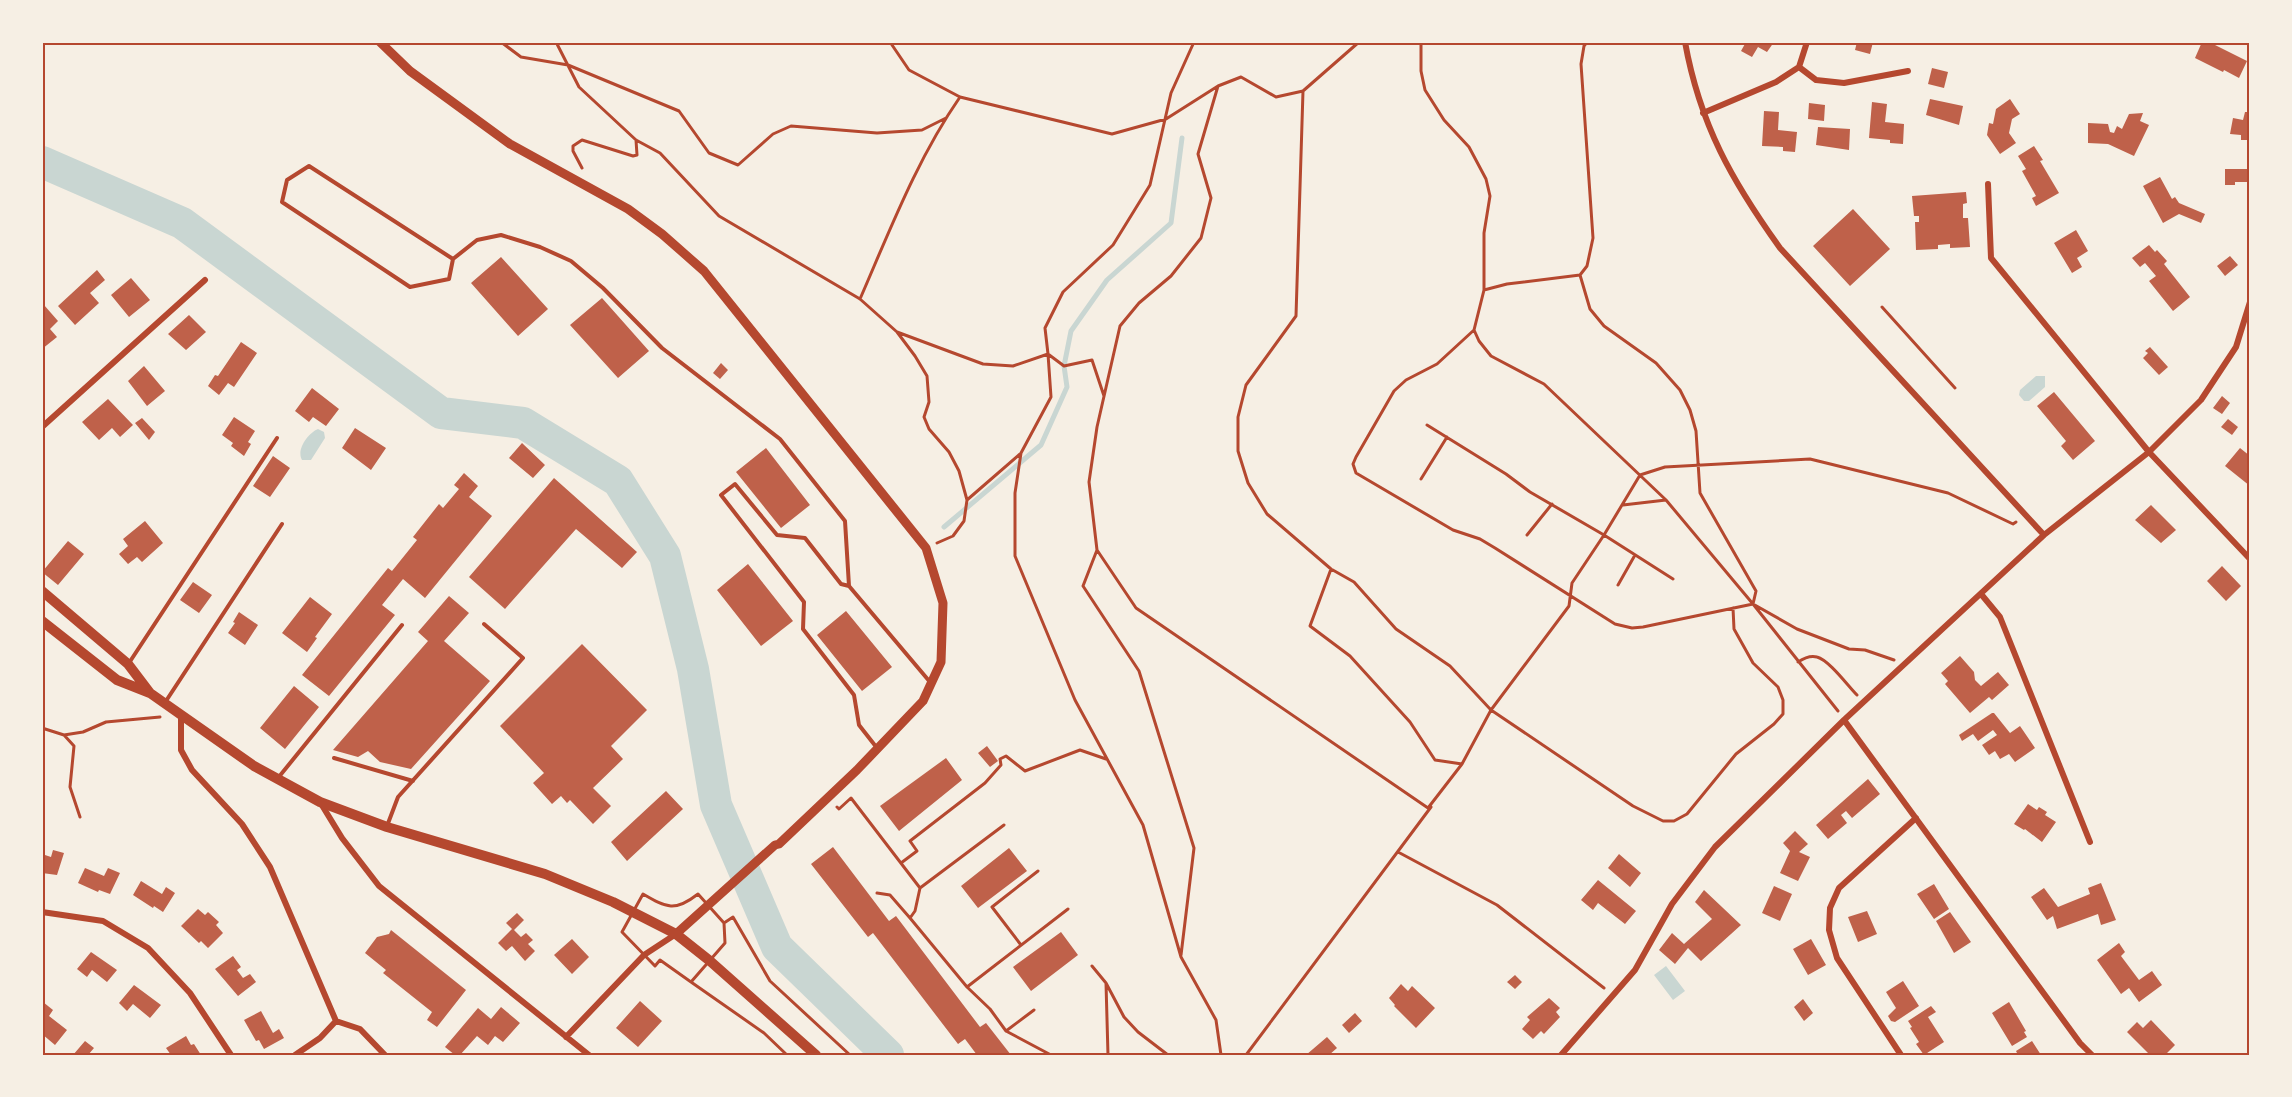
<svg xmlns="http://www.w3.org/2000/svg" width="2292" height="1097" font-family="Arial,sans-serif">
<rect width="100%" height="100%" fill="#f6efe4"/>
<!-- water -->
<path fill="#c9d6d2" d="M2036,376h9v11l-16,14h-5l-5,-6 1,-5z
M318,429l6,3 1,6 -14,22h-9c-6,-10 6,-27 16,-31z
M1666,966l19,25 -12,9 -19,-25z"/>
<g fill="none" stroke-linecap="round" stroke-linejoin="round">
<!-- stream -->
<path stroke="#c9d6d2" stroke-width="5" d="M944,527l97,-82 26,-58 -3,-21 7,-35 36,-51 64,-57 11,-85"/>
<!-- river -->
<path stroke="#c9d6d2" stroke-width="32" d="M42,162l140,61 259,190 82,10 95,58 47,75 28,113 23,136 61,142 111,108"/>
</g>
<!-- building -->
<path fill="#bf614a" d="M1746,42h28l-7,10 -9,-5 -6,10 -11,-6z
M1857,42h16l-3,12 -15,-4z
M2202,42h7l38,19 -8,17 -15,-8 -1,2 -28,-14z
M1932,68l16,4 -4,16 -16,-4z
M1930,99l33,7 -4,19 -33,-10z
M2010,99l10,15 -8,5 -3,14 7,10 -16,11 -13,-19 2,-12 4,1 3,-15z
M1872,102l15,2 -2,18 19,2 -1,20 -13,-1v-3l-21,-2z
M1809,103l16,2 -1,16 -16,-2z
M1764,111l15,1 -1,18 19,2 -2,20 -12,-1v-4l-21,-1z
M2245,112h5v28h-9v-5l-11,-1 3,-16 10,2z
M2143,113l-3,8 9,4 -15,31 -26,-12 -20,-1v-20l20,1 2,8 4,1 3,-7 5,3 7,-15z
M1818,127l32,2 -1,21 -33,-5z
M2034,146l9,14 -3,1 19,32 -23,13 -4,-8 4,-2 -14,-25 4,-2 -8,-13z
M2225,169h25v13h-15v3h-10z
M2160,177l12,22 3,-2 4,6 26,11 -4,9 -22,-9 -16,9 -20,-37z
M1966,192l1,11 -4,1v14h5l2,29 -20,1v-4l-12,1v4l-22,1 -1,-28h4v-6h-5l-2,-20z
M1853,209l37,40 -40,37 -37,-40z
M2076,230l12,21 -11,7 5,9 -10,6 -18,-30z
M2149,245l6,7 2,-2 10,11 -3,3 26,33 -17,14 -24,-30 7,-5 -11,-13 -5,4 -8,-9z
M2230,256l8,9 -13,11 -8,-10z
M501,257l47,52 -30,27 -47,-53z
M97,270l8,10 -15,13 9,10 -24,22 -17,-19z
M131,278l19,22 -21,17 -18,-22z
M602,298l47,53 -31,27 -48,-53z
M44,305l14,16 -8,8 7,8 -15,12v-42z
M189,315l17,17 -20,18 -18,-16z
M241,342l16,11 -23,34 -6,-4 -9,12 -11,-9 7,-11 3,1z
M2150,347l18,20 -9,8 -16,-17 5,-5 -3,-2z
M721,363l7,7 -8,9 -7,-6z
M144,366l21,25 -18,15 -19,-25z
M312,388l27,21 -13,17 -13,-9 -4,5 -14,-11z
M2054,392l41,49 -22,19 -12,-14 5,-5 -29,-35z
M2222,396l8,7 -8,11 -9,-6z
M108,399l25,26 -13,12 -8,-9 -13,12 -17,-18z
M234,417l21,14 -7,11 3,2 -7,12 -13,-10 2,-3 -11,-8z
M142,418l13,14 -6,8 -14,-17z
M2228,419l10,8 -6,8 -11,-8z
M355,428l31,20 -15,22 -29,-22z
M522,443l23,22 -12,13 -24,-20z
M766,448l44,57 -29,23 -45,-56z
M2240,448l10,8v30l-25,-20z
M273,456l17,12 -20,29 -17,-11z
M464,473l14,13 -9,11 23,19 -67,82 -22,-19 -21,26 13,10 -66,81 -27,-21 86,-107 4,3 25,-31 -4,-3 26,-33 4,4 16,-19 -5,-4z
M554,478l83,74 -15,16 -46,-39 -71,80 -36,-32z
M2151,505l25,25 -15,13 -26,-23z
M145,521l18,22 -21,19 -5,-5 -9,7 -9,-10 9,-8 -5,-7z
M68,541l16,13 -26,31 -16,-13z
M748,564l45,57 -32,25 -44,-56z
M2222,566l19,20 -15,15 -19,-20z
M193,582l19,13 -13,18 -19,-13z
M449,596l20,17 -25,28 46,40 -79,88 -31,-7 -12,-11 -10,6 -25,-7 95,-109 -10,-9z
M310,597l22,17 -17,23 2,1 -10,14 -25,-19z
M846,611l46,56 -30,24 -45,-56z
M239,612l19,13 -13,20 -17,-12 7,-10 -2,-1z
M582,644l65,66 -36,36 12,13 -30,29 18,18 -18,18 -23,-24 -3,3 -6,-7 -9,8 -19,-21 11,-10 -44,-47z
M1960,656l14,16 1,8 6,6 17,-14 11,13 -17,15 -3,-3 -19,16 -25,-29 3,-3 -7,-8z
M294,686l25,21 -34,42 -25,-21z
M1992,713h2l16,20 10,-7 15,22 -20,14 -6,-8 -9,5 -5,-8 -6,4 -7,-10 15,-10 -4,-5 -15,11 -5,-7 -11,7 -3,-6z
M987,746l11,15 -8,6 -12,-14z
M946,758l16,22 -63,51 -19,-25z
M1868,779l12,15 -28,24 -6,-7 -5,4 6,8 -19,16 -12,-14z
M666,791l17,18 -56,52 -16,-19z
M2028,804l9,6 2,-3 8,5 -2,3 11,7 -14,20 -17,-13 -1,1 -10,-6z
M1795,831l13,13 -9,8 11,5 -12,24 -18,-8 10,-22 -7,-8z
M833,847l56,74 7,-5 84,111 6,-4 25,32h-34l-12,-16 -7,5 -85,-111 -5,4 -57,-73z
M1009,848l18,23 -49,37 -17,-22z
M53,850l11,3 -7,22 -15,-2v-19l9,3z
M1619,854l22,19 -11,14 -22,-19z
M85,868l19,8 4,-8 12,5 -10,21 -11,-4 -1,2 -20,-9z
M1598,880l38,31 -11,13 -27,-21 -5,7 -12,-10z
M141,881l21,13 4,-7 9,6 -12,19 -9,-6 -1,2 -20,-13z
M2101,883l15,37 -15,5 -3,-11 -41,15 -4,-13 -6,4 -16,-23 13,-9 14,19 32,-13 -2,-6z
M1934,884l15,25 -15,10 -17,-25z
M1774,886l18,8 -12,27 -18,-8z
M1704,890l37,35 -40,36 -13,-13 -13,16 -16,-14 13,-17 12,11 28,-25 -17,-17z
M198,909l7,6 3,-3 11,10 -3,3 7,8 -15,15 -7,-7 -2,2 -18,-17z
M1867,911l10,23 -19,8 -10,-25z
M1950,912l21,30 -17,11 -18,-32z
M517,913l7,7 -10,10 7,7 5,-4 7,7 -5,4 7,7 -10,10 -13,-15 -6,5 -8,-8 14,-14 -6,-6z
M391,930l75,60 -29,37 -10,-7 5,-8 -49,-39 3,-3 -21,-17 12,-16 12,-3z
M1061,932l17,23 -47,36 -18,-24z
M572,939l17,18 -17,17 -18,-19z
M1811,939l15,26 -18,10 -15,-26z
M2119,943l6,9 -4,4 18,24 13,-9 10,14 -23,17 -10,-14 -8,6 -24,-34z
M91,952l26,18 -10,12 -15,-12 -5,7 -10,-8z
M233,956l8,11 -4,3 6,8 7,-4 6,8 -18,14 -23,-27z
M1515,975l7,7 -7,7 -8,-7z
M1903,981l16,25 -24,16 -4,-1 -3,-5 8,-8 -10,-16z
M1401,984l7,7 4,-5 23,22 -19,20 -22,-22 1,-1 -6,-7z
M134,985l27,20 -11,13 -17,-14 -6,7 -8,-8z
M1549,998l11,10 -4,4 4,5 -16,17 -3,-3 -8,8 -11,-10 8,-9 -3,-3z
M1803,999l10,14 -9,8 -10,-14z
M640,1001l22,20 -24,26 -22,-19z
M43,1002l10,8 -4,6 18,14 -12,15 -13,-11z
M2009,1002l17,29 -2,1 3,5 -15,9 -20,-33z
M1931,1006l5,6 -8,5 16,25 -20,13 -8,-11 3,-2 -9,-14 2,-1 -4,-6z
M501,1007l19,16 -17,19 -8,-6 -7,9 -11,-9 -17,19h-5l-10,-8 33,-39 13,11z
M261,1011l12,22 6,-4 5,9 -20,11 -5,-9 -3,1 -12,-21z
M1355,1013l7,8 -13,12 -7,-8z
M2151,1020l24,25 -10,10h-15l-23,-23 10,-10 6,6z
M186,1036l5,9 3,-1 7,11h-30l-5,-7z
M1327,1037l10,11 -8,7h-23z
M85,1041l9,7 -6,7h-15z
M2032,1041l9,14h-23l-2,-4z"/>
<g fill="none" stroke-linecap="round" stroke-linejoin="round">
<!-- path -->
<path stroke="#b5482f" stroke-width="3" d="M501,42l20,15 47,8 111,46 30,42 29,12 35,-31 18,-8 86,7 45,-3 24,-12
M556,42l23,45 57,53 24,13 59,63 141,83 37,33 18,24 12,20 2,26 -5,15 5,12 20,23 10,19 8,29 -3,21 -11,15 -16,7
M890,42l19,28 51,27 152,37 54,-15 52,-33 23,-9 35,20 27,-6 56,-49
M1421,42v29l4,19 19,30 25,27 17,32 4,17 -6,37v57l-10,40 5,11 12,15 53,28 122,116 87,104 85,107
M1218,86l-20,68 13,44 -10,40 -30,38 -32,27 -19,23 -23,101 -8,55 8,68 39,58 292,200 34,-44
M1303,91l-7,225 -50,69 -8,32v34l10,32 19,31 64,55 23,13 42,47 54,37 41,44 142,96 30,15h11l13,-7 49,-60 38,-30 9,-10v-14l-5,-13 -25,-24 -19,-34 -1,-21
M582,168l-9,-17v-5l9,-6 51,16 4,-1 -1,-15
M1580,275l10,34 14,17 52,37 24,27 10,20 6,21 4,62 56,98 -3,13
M1484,290l23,-6 73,-9 7,-9 6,-28 -12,-174 3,-18 3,-4
M860,299c30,-69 57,-140 100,-202
M1882,307l73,81
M1474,330l-37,34 -31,16 -12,11 -38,66 -3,7 3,9 97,57 27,9 15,9 120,76 17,4 11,-1 110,-23 44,25 52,20 16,1 29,10
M897,332l86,32 30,2 35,-12 3,43 -30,56 -6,40v63l60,144 68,125 38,132 35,63 5,35
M1104,396l-12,-36 -28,6 -16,-12 -3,-26 18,-36 50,-47 37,-60 21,-92 23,-51
M1421,479l26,-42
M967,500l53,-46
M1623,505l43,-5
M1527,535l25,-31
M1097,550l-14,36 56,85 55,177 -13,107
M1331,569l-21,57 40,30 60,66 25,38 27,4 29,-54 78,-104 3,-23 32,-48 -74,-43 -24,-18 -79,-49
M1673,579l-69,-44 36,-60 25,-8 145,-8 138,34 65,31 3,-2
M1618,585l17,-30
M1798,662c6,-4 12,-7 19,-5 12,3 31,29 40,38
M42,728l22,7 19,-3 23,-10 54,-5
M64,735l10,11 -4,41 10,30
M837,807l2,2 12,-11 69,90 -5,23 -5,7 57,69 23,22 16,22 45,24
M1398,852l99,53 107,83
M901,863l16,-12 -7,-10 75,-58 16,-18 -1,-6 6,-3 19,15 55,-21 26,9
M920,888l84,-63
M877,893l13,2 20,23
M643,894c24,14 32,18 55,0l26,29 1,20 -34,39 -31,-22 -5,6 -33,-34z
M724,923l9,-6 37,64 80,74
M1021,945l-29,-38 46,-36
M1092,966l14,17 2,72
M691,982l73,51 23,22
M1106,983l18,34 14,15 30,23
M967,987l101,-78
M1006,1031l28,-21
M1246,1055l185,-248"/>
<!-- service -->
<path stroke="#b5482f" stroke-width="4" d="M453,259l-4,20 -39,8 -128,-85 5,-22 22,-14 144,93 24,-19 24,-5 39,12 31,14 32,27 59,60 118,91 65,82 4,65
M129,663l148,-225
M166,701l116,-177
M877,748l-18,-23 -5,-30 -51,-66 1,-27 -83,-107 14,-11 42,51 28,3 36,46 8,2 81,96
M334,758l79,23
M278,778l124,-153
M387,826l11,-29 125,-139 -39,-34"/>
<!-- minor -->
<path stroke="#b5482f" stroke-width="6" d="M1685,42c15,83 47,139 95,206l264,287
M1799,67l17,13 28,3 64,-12
M1703,113l73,-31 23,-15 8,-25
M1988,184l3,74 158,194 101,107
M42,427l163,-147
M1981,594l19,23 90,225
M181,716v34l11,20 50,54 28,43 66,154 -16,17 -25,17
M1844,720l236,323 12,12
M320,802l22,36 37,48 210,169
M42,912l61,9 45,27 42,45 41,62
M336,1021l24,8 25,26
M566,1037l78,-82 32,-21
M1561,1055l74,-85 37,-66 43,-57 129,-127 200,-185 105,-83 52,-52 35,-53 14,-45
M1901,1055l-64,-97 -8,-28 1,-22 9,-20 77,-70"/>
<!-- tertiary -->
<path stroke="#b5482f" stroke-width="9" d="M380,42l30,29 100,73 118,65 34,25 42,37 222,277 17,55 -2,59 -18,39 -66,69 -78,74 -4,1 -99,89"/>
<!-- primary -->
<path stroke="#b5482f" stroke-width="10" d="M42,591l86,73 22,29
M42,621l75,59 33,13 104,73 66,36 67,25 158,47 68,28 63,32 34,27 106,94"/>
</g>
<!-- border -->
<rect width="2292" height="1097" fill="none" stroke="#f6efe4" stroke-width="87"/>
<rect x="44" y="44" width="2204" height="1010" fill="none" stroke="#b5482f" stroke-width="2"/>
</svg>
